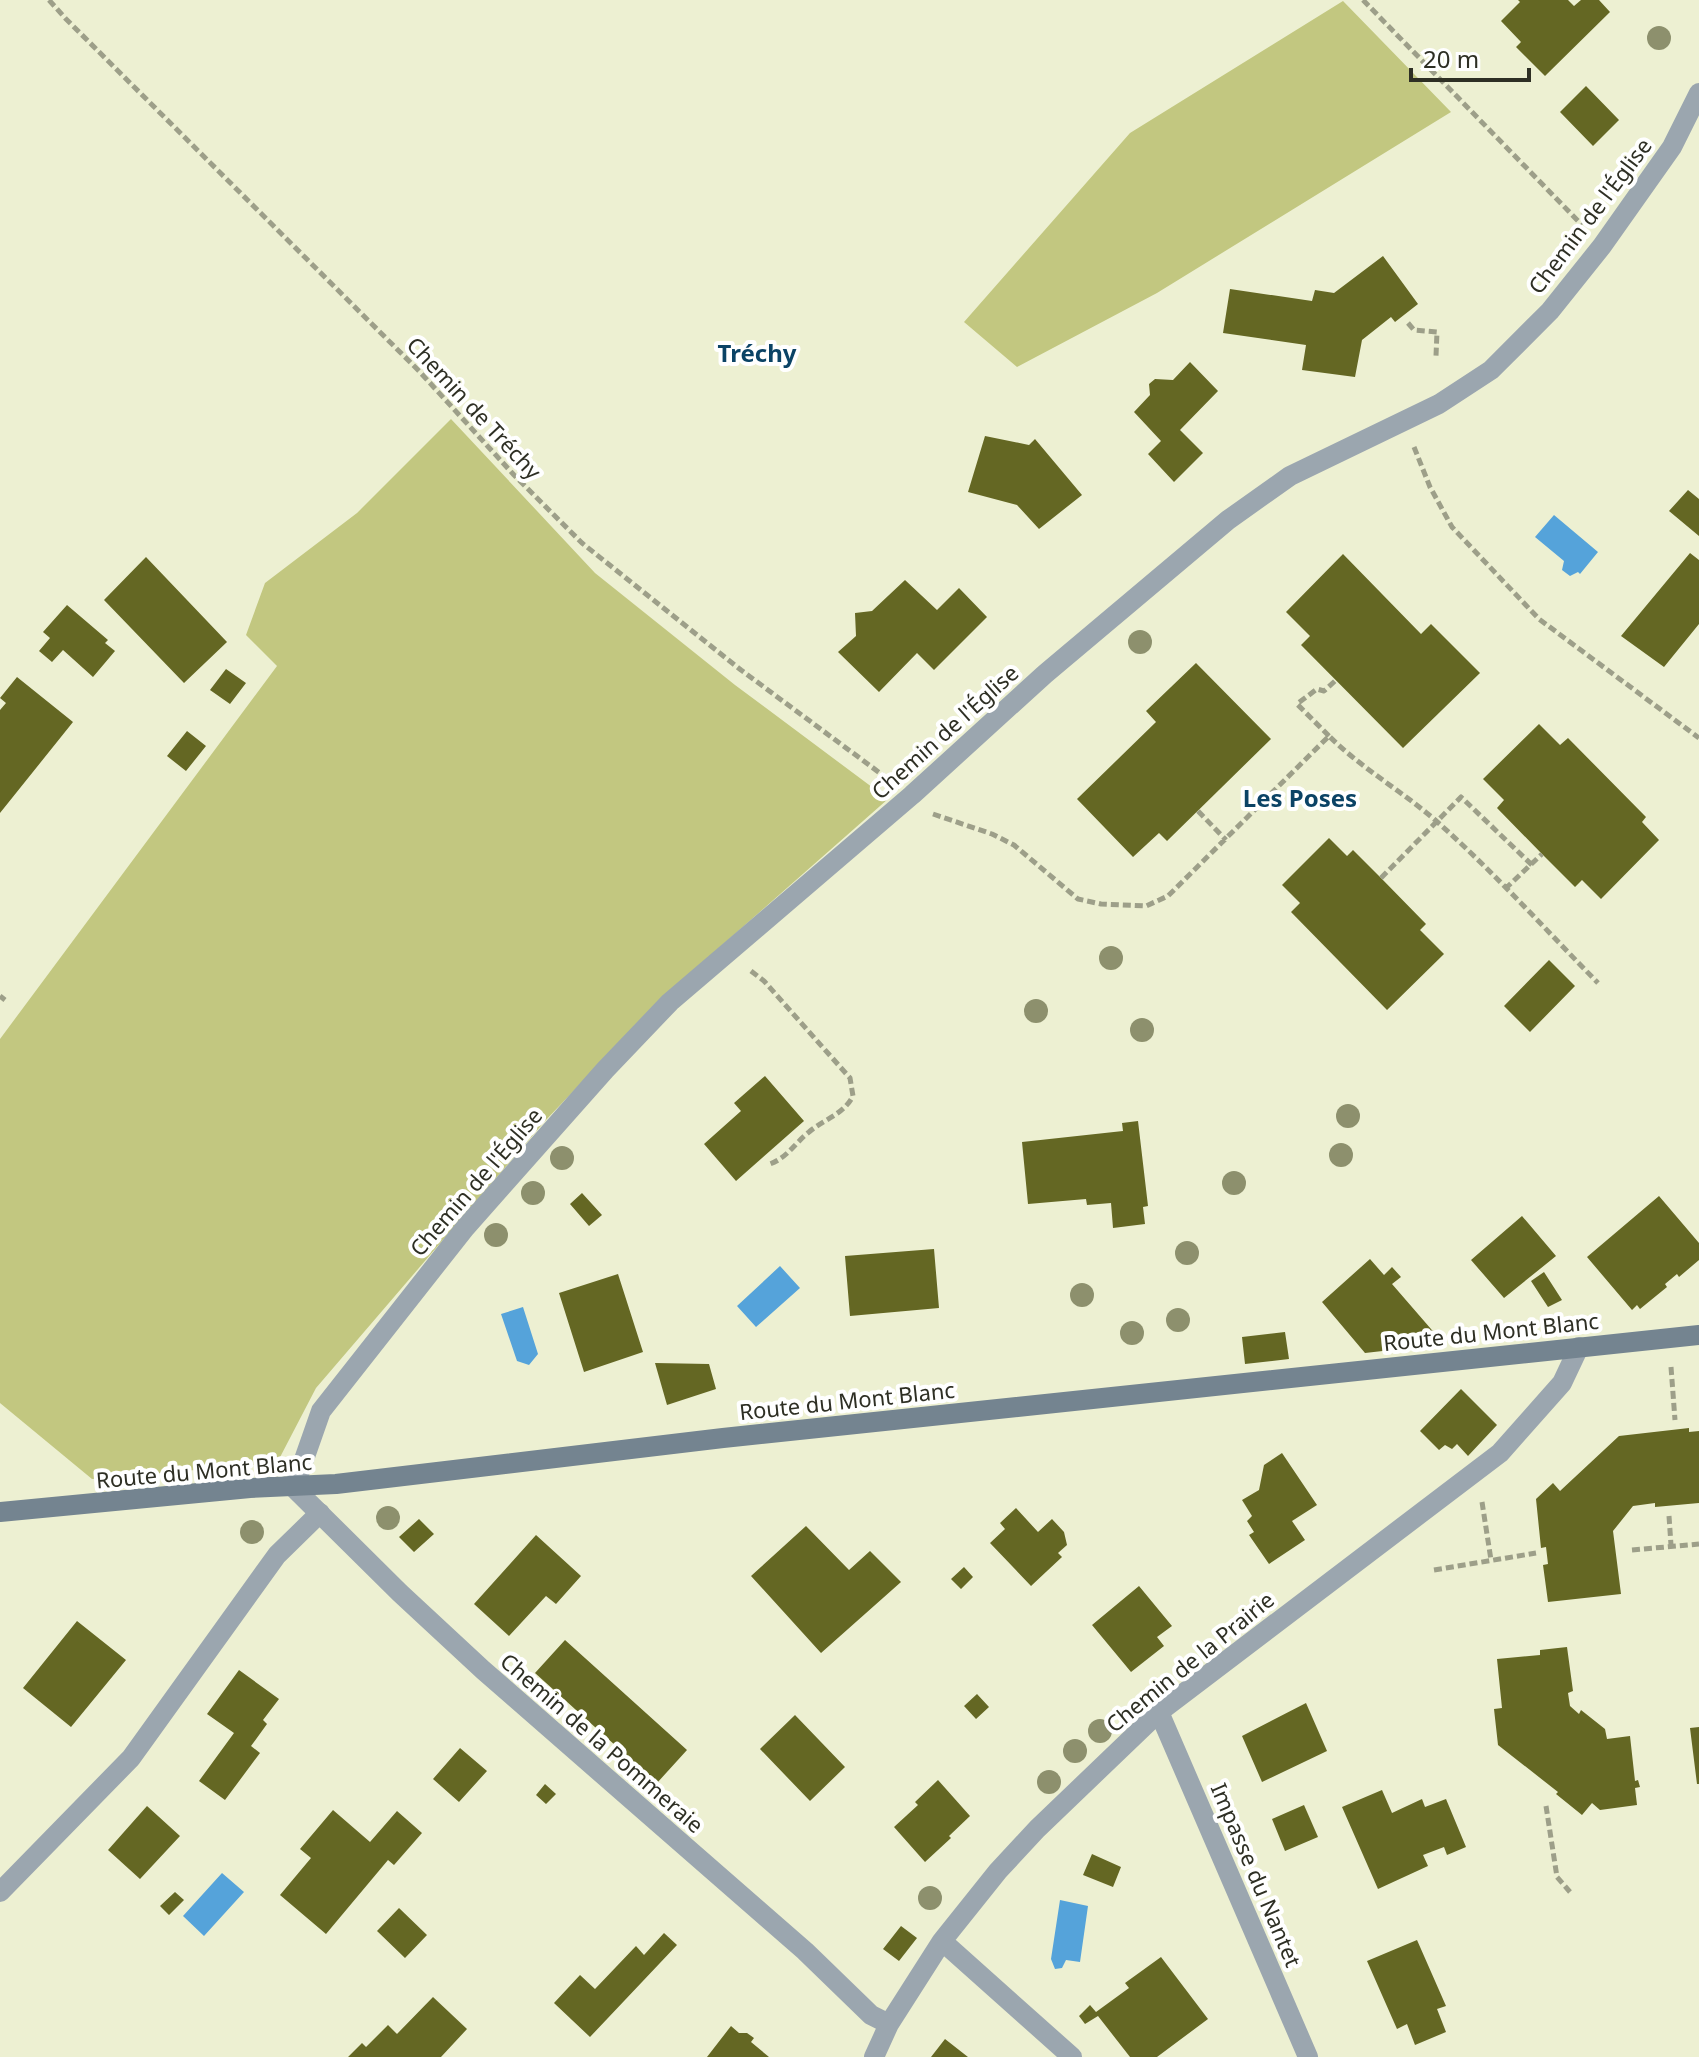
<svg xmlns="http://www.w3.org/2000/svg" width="1699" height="2057" font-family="'Noto Sans',sans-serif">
<rect width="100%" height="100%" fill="#edf0d2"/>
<!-- green -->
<path fill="#c2c780" d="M1343,1l108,111 -294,181 -140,74 -53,-45 166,-189z
M451,419l144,154 140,112 153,114 -227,200 -116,122 -229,267 -39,75 -185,16 -92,-76v-364l277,-373 -31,-31 19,-52 92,-70z"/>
<!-- water -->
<path fill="#55a3da" d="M1554,515l44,37 -18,22 -2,-2 -8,4 -8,-6 2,-9 -29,-24z
M780,1266l20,22 -44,39 -19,-21z
M523,1307l15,47 -9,11 -12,-4 -16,-47z
M222,1873l22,19 -40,44 -21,-20z
M1060,1900l28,6 -8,56 -14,-2 -4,8 -7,1 -4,-10z"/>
<!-- building -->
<path fill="#646723" d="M1518,0h50l6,6 7,-6h18l11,12 -65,64 -29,-29 5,-5 -20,-21 19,-19z
M1586,86l33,34 -26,26 -33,-34z
M1383,256l35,48 -23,18 -4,-5 -29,23 -7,37 -53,-7 4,-25 -83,-12 7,-44 82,12 3,-11 19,3z
M1190,362l28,29 -38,39 23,23 -29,29 -26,-28 13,-13 -27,-29 16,-17 -1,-11 6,-5 18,1z
M985,436l44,9 6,-6 47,56 -43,34 -22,-24 -49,-13z
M1688,490l11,9v37l-30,-25z
M1690,553l9,7v64l-35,43 -43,-31z
M1343,554l78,80 10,-10 49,49 -77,75 -102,-103 9,-9 -24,-24z
M146,557l81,85 -43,41 -80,-83z
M905,580l32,30 22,-22 28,29 -53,53 -17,-17 -38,39 -41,-40 18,-16 -1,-23 17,-2z
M67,605l41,35 -3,3 10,8 -22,26 -30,-27 -11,12 -13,-11 11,-13 -7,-6z
M1196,663l75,76 -104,102 -8,-8 -26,24 -56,-58 79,-77 -10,-11z
M226,669l20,14 -16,21 -20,-14z
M17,677l56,45 -73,91v-103l6,-7 -6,-5z
M1539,724l21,21 8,-7 78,79 -4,5 17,18 -58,59 -19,-19 -7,7 -33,-33 -45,-46 7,-8 -21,-21z
M187,731l19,15 -20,25 -19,-15z
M1329,838l18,18 6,-6 28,28 45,46 -6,6 24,24 -57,56 -96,-98 9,-9 -18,-18z
M1549,960l26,26 -45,46 -26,-26z
M765,1076l39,45 -68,60 -32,-37 37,-33 -7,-8z
M1138,1121l10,85 -5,1 2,17 -32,4 -2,-25 -24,2 -1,-6 -58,5 -6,-62 101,-11 -1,-8z
M582,1193l20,22 -13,11 -19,-22z
M1659,1196l40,47v17l-20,17 -2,-3 -12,10 2,3 -27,22 -3,-4 -5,5 -45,-53z
M1522,1216l34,40 -52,42 -33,-38z
M934,1249l5,59 -89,8 -5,-60z
M1370,1259l14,16 8,-8 9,10 -9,7 52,60 -79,9 -43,-51z
M1544,1272l18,28 -14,7 -17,-26z
M618,1274l25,78 -59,20 -25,-79z
M1285,1332l4,27 -44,5 -3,-27z
M655,1363l54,1 7,25 -49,16z
M1461,1389l36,36 -29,31 -11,-12 -5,5 -7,-4 -6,5 -19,-19z
M1689,1428v4l10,-1v72l-44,4v-4l-22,3 -20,25 8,63 -73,8 -5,-37 5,-1 -2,-17 -5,1 -5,-49 17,-16 7,8 59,-55z
M1282,1453l35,52 -25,16 13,19 -36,24 -20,-29 5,-3 -7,-11 5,-5 -10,-16 17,-10 5,-25z
M1016,1508l22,24 14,-13 12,13 3,13 -9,8 4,4 -31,29 -41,-43 15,-14 -5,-6z
M419,1519l15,15 -20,18 -15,-15z
M806,1526l43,44 21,-19 31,31 -80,71 -70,-77z
M536,1535l45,41 -25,28 -10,-8 -37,40 -35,-32z
M964,1567l9,10 -12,12 -10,-10z
M1139,1586l33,40 -15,11 7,9 -33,26 -39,-47z
M77,1621l49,39 -55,67 -48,-39z
M565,1640l122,110 -30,33 -122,-110z
M1567,1647l6,44 -5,2 2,13 9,8 2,-4 24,19 2,10 23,-3 5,45 3,-1 2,7 -5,1 2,17 -37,5 -8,-7 -10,12 -26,-21 2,-2 -60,-47 -4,-36 8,-1 -5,-49 43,-4v-5z
M239,1670l40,29 -16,21 4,4 -16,22 9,7 -35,47 -26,-19 35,-48 -27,-19z
M977,1694l12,13 -13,12 -12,-13z
M1306,1703l21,48 -65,31 -20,-46z
M795,1715l50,52 -35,34 -50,-52z
M1699,1727v57h-2l-7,-56z
M460,1748l27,23 -28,31 -26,-23z
M938,1780l32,36 -21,20 2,2 -26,24 -31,-35 24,-22 -3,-3z
M545,1784l11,10 -10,10 -10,-9z
M1382,1790l10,23 30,-14 3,8 21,-8 20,48 -19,8 -3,-8 -21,8 5,11 -50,23 -36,-82z
M1304,1805l14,32 -33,14 -13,-32z
M147,1806l33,30 -40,43 -32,-29z
M333,1810l37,32 27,-31 25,22 -28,32 -6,-5 -62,74 -46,-39 31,-37 -11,-9z
M1092,1854l29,13 -8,20 -30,-12z
M175,1892l9,8 -15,15 -9,-9z
M399,1908l28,27 -22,23 -28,-27z
M901,1926l16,12 -18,23 -16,-12z
M664,1933l13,12 -87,92 -36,-34 26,-28 15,14 41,-43 8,9z
M1417,1940l29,66 -9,3 9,23 -31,13 -8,-21 -10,5 -30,-68z
M1161,1957l47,62 -51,38h-27l-32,-41 -13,8 -6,-8 11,-11 6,7 33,-24 -4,-5z
M433,1997l34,32 -26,28h-93l14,-14 4,4 22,-22 9,9z
M731,2026l8,7h8l7,5 -3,4 18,15h-62z
M945,2039l23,18h-37z"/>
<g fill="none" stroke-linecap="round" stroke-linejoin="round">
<!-- path -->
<path stroke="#9d9f89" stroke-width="5" stroke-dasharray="8 4" stroke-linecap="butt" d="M49,0l17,19 353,352 95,104 68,68 159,127 147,109
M1363,0l219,225
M1408,323l6,7 23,2 -1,24
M1414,447l16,40 22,40 87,92 160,119
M1329,736l-32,-32 20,-15 7,2 11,-10
M1198,811l28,29
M933,814l59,20 22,11 64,54 23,5 45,2 22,-10 161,-160c31,31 71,54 105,83 58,51 110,109 164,164
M1381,878l80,-81 71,68
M1505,889l37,-35
M751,971l13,10 86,97 3,18c-10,19 -29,23 -44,36 -15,12 -21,25 -39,32
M0,996l5,4
M1671,1367l4,53
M1482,1502l9,58
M1669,1516l2,29
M1632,1550l67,-6
M1434,1570l102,-17
M1546,1806l11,71 13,15"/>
<!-- lane -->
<path stroke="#9ba6af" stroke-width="20" d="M0,1892l131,-134 146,-203 43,-42"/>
<!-- street -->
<path stroke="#9ba6af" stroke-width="20" d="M1159,1712l149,345
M942,1941l130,116
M889,2024l-18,-9 -66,-64 -322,-281 -83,-77 -106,-105 27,-77 144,-183 140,-158 65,-68 242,-207 133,-121 183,-154 62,-44 149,-72 52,-34 59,-59 52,-65 70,-99 27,-54
M874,2057l15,-33 53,-83 56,-70 39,-42 122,-117 341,-259 62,-70 17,-36"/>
<!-- secondary -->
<path stroke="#748490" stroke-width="20" d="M0,1512l250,-24 86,-4 387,-46 976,-103"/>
</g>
<!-- trees -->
<g fill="#8d906d">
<circle cx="1659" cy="38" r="12"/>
<circle cx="1140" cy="642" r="12"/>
<circle cx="1111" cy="958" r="12"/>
<circle cx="1036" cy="1011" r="12"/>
<circle cx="1142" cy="1030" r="12"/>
<circle cx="1348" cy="1116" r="12"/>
<circle cx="1341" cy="1155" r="12"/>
<circle cx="562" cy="1158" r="12"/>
<circle cx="1234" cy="1183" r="12"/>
<circle cx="533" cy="1193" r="12"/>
<circle cx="496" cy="1235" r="12"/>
<circle cx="1187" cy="1253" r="12"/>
<circle cx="1082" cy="1295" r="12"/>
<circle cx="1178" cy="1320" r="12"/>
<circle cx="1132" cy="1333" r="12"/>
<circle cx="388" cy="1518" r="12"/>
<circle cx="252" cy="1532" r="12"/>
<circle cx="1100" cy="1731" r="12"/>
<circle cx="1075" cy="1751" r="12"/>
<circle cx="1049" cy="1782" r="12"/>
<circle cx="930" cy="1898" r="12"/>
</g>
<g text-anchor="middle" stroke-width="8" stroke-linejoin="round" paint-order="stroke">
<!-- street labels -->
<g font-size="22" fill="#2e2f24" stroke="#fff">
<text transform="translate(1590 216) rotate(-53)" y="8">Chemin de l'Église</text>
<text transform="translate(474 408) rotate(47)" y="8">Chemin de Tréchy</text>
<text transform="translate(945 732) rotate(-42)" y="8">Chemin de l'Église</text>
<text transform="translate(476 1182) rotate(-49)" y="8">Chemin de l'Église</text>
<text transform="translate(1491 1332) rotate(-6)" y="8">Route du Mont Blanc</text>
<text transform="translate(847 1401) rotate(-6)" y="8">Route du Mont Blanc</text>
<text transform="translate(204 1471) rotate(-5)" y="8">Route du Mont Blanc</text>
<text transform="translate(1190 1662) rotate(-39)" y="8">Chemin de la Prairie</text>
<text transform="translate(602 1743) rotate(41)" y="8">Chemin de la Pommeraie</text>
<text transform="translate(1256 1875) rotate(67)" y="8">Impasse du Nantet</text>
</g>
<!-- neighbourhood labels -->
<g font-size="24" font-weight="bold" fill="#0b4365" stroke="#fff">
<text x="757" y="362">Tréchy</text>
<text x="1300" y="807">Les Poses</text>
</g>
</g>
<!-- scale -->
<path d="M1411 68v12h118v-12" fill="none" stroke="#2e2f24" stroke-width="4"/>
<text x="1423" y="68" font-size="24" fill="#2e2f24" stroke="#ffffff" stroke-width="6" paint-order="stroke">20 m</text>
</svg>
